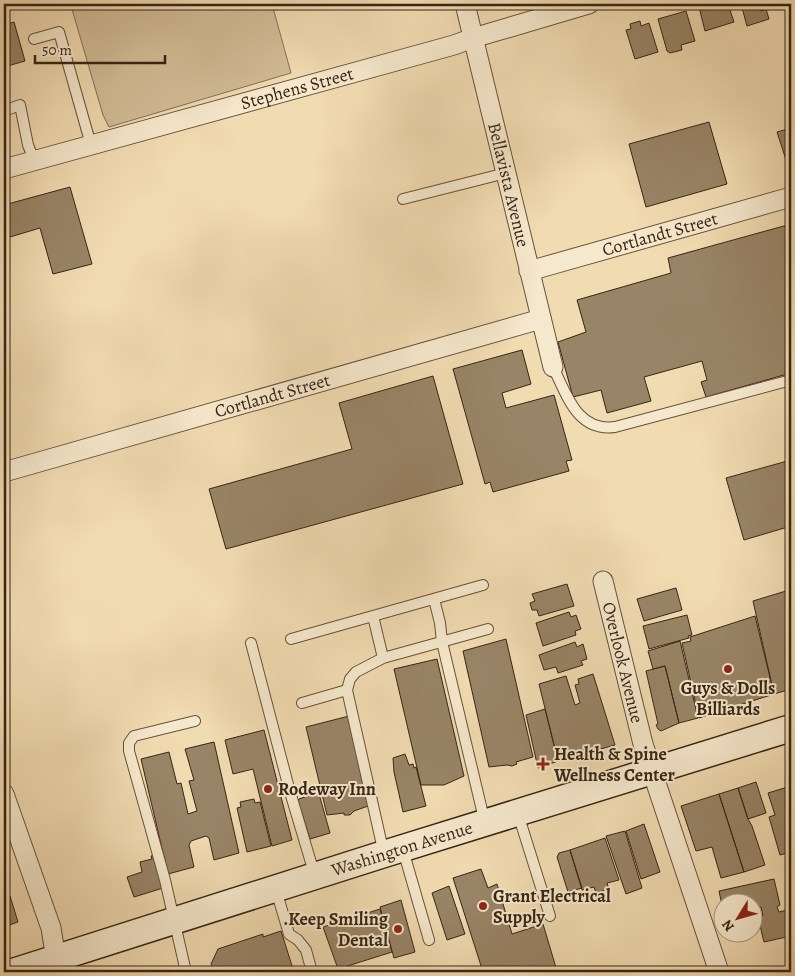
<svg xmlns="http://www.w3.org/2000/svg" width="795" height="976" font-family="Alegreya,serif">
<rect width="100%" height="100%" fill="#f1dbb1"/>
<filter id="stains"><feTurbulence type="fractalNoise" baseFrequency=".004" numOctaves="4"/><feColorMatrix values="0 0 0 0 .2 0 0 0 0 .09 0 0 0 0 .02 0 0 0 .5 -.17"/></filter>
<radialGradient id="worn" r=".72"><stop offset=".6" stop-color="#630" stop-opacity="0"/><stop offset="1" stop-color="#630" stop-opacity=".3"/></radialGradient>
<!-- green -->
<path fill="#d1bc96" stroke="#847056" d="M78,4h194l19,69 -182,54 -6,-12 -32,-109z"/>
<!-- building -->
<path fill="#988466" stroke="#372515" d="M709,4h19l6,18 -29,9 -6,-24z
M741,4h18l2,7 5,-2 3,10 -22,7z
M686,11l9,30 -14,4 1,5 -12,3 -3,-2 -9,-32z
M640,21l1,5 8,-3 9,29 -23,7 -9,-29 5,-1 -1,-5z
M14,22l11,39 -21,6v-42z
M709,122l18,62 -81,23 -17,-63z
M791,128v37l-3,1 -11,-34z
M70,187l22,77 -39,10 -13,-46 -30,9 -6,-24v-8z
M791,224v149l-85,24 -5,-15 6,-2 -5,-19 -58,16 7,24 -44,12 -6,-23 -28,7 -15,-55 28,-10 -9,-32 94,-27 -3,-15z
M522,350l9,34 -29,9 4,15 48,-13 18,65 -6,1 3,10 -76,21 -3,-10 -5,2 -32,-115z
M433,376l30,108 -237,65 -17,-60 143,-40 -13,-46z
M791,460v66l-47,14 -18,-62z
M567,584l7,22 -35,10 -2,-6h-5l-2,-7 5,-2 -3,-7z
M676,588l6,22 -38,11 -7,-22z
M786,591l5,16v82l-17,5 -21,-93z
M569,612l2,5 5,-2 5,14 -6,2 1,4 -33,11 -7,-23z
M687,615l5,20 -4,1 1,2 -40,11 -6,-23z
M755,616l19,78 -75,24 -17,-75 9,-2 -1,-4z
M506,639l27,118 -17,5 1,2 -5,2 -5,-1 -18,2 -26,-116z
M680,641l18,77 -19,5 -14,-57 -12,3 -5,-18z
M575,642l2,5 6,-3 4,15 -6,2 2,4 -25,8 -2,-6 -12,3 -5,-15z
M437,659l27,117 -20,9h-23l-27,-116z
M665,666l14,57 -18,8 -3,-2 -2,-4 2,-1 -12,-53z
M593,674l22,71 -57,16 -19,-77 27,-8 9,29 5,-2 -5,-18 4,-1 -1,-5z
M545,709l13,52 -20,7 -12,-53z
M349,716l22,89 -17,6 -4,4h-6v-2l-17,2 -21,-88z
M264,730l28,110 -20,6 -19,-77 -20,5 -8,-34z
M214,742l25,111 -25,7 -5,-22 -3,-2 -15,5 -2,4 5,22 -26,7 -27,-115 28,-7 8,32 4,-1 7,31 9,-3 -8,-30 5,-1 -9,-31z
M405,754l4,11 4,-1 1,4 2,-1 10,39 -23,6 -9,-40 -1,-14z
M756,782l10,31 -18,6 -10,-31z
M791,786v66l-11,3 -11,-38 6,-2 -7,-22z
M738,788l10,31 4,7 13,39 -21,7 -25,-78z
M316,793v1h3l11,39 -20,6 -12,-38 1,-2z
M719,794l25,78 -23,6 -9,-31 -16,4 -15,-45z
M254,799l1,4 5,-1 11,44 -24,6 -10,-44 4,-1 -1,-5z
M644,824l16,48 -19,7 -15,-48z
M625,831l17,57 -16,6 -20,-58z
M605,838l14,42 -12,3 2,6 -13,4 -2,-6 -12,3 -12,-40z
M570,850l12,38 -14,4 -11,-35 2,-4z
M154,855l9,33 -29,9 -7,-20 15,-5 -2,-10 12,-3 -1,-3z
M481,869l7,19 9,-4 15,50 31,-10 14,47 -5,1h-69l-30,-94z
M774,879l6,26 -3,2 2,5 12,-3v27l-27,6 -6,-25 5,-1 -2,-9 -9,3v-6h-30v1l-3,-14z
M4,886l2,11 4,-1 8,26 -14,5z
M449,886l16,48 -18,6 -15,-47z
M401,900l14,52 -21,6 -14,-51z
M380,909l12,43 -54,17 -15,-42z
M281,931l13,41h-79l-4,-8 7,-15 45,-15v3z"/>
<g fill="none" stroke-linecap="round" stroke-linejoin="round">
<defs>
<path id="lane" d="M34,39l25,-7 32,113
M4,111l16,-6 8,40 6,15
M403,199l103,-26
M553,367c14,28 24,65 62,60l176,-47
M434,599l6,24 2,19 43,181
M373,616l10,42
M291,639l192,-54
M251,643l39,149 25,84
M347,690l37,164
M302,703l45,-13 3,-11 6,-7 27,-14 105,-29
M518,814l32,102
M403,850l26,90
M276,890l13,44 9,6 8,10 6,22
M186,972l-21,-92 -36,-129v-8l5,-7 61,-15"/>
<g id="street">
<path id="s1" d="M465,4l88,363"/>
<path id="s2" d="M4,169l450,-124 19,-7 116,-34"/>
<path id="s3" d="M529,271l262,-74"/>
<path id="s4" d="M4,472l537,-153"/>
<path id="s5" d="M603,581l40,163 76,228"/>
<path d="M4,794l47,134 5,31 -1,10"/>
</g>
<g id="secondary">
<path id="s6" d="M13,972l371,-118 407,-126"/>
</g>
</defs>
<!-- lane casing -->
<use href="#lane" stroke="#66523c" stroke-width="12"/>
<!-- street casing -->
<use href="#street" stroke="#66523c" stroke-width="21"/>
<!-- secondary casing -->
<use href="#secondary" stroke="#372515" stroke-width="29"/>
<!-- lane -->
<use href="#lane" stroke="#f6e8cc" stroke-width="10"/>
<!-- street -->
<use href="#street" stroke="#f6e8cc" stroke-width="19"/>
<!-- secondary -->
<use href="#secondary" stroke="#f6e8cc" stroke-width="26"/>
</g>
<!-- markers -->
<g fill="#8f2418" stroke="#f6e8cc" stroke-width="2">
<circle cx="728" cy="669" r="5"/>
<path d="M540.5 756.5h5v5h5v5h-5v5h-5v-5h-5v-5h5z"/>
<circle cx="268" cy="789" r="5"/>
<circle cx="483" cy="906" r="5"/>
<circle cx="398" cy="929" r="5"/>
</g>
<g text-anchor="middle" stroke-width="4" stroke-linejoin="round" paint-order="stroke">
<!-- street labels -->
<g font-size="18" fill="#372515" stroke="#f6e8cc">
<text dy="6" stroke="none"><textPath href="#s2" startOffset="304">Stephens Street</textPath></text>
<text dy="6" stroke="none"><textPath href="#s1" startOffset="186">Bellavista Avenue</textPath></text>
<text dy="6" stroke="none"><textPath href="#s3" startOffset="136">Cortlandt Street</textPath></text>
<text dy="6" stroke="none"><textPath href="#s4" startOffset="279">Cortlandt Street</textPath></text>
<text dy="6" stroke="none"><textPath href="#s5" startOffset="84">Overlook Avenue</textPath></text>
<text dy="6" stroke="none"><textPath href="#s6" startOffset="408">Washington Avenue</textPath></text>
</g>
<!-- poi labels -->
<g font-size="18" font-weight="bold" fill="#372515" stroke="#f6e8cc" text-anchor="start">
<text x="728" y="694" text-anchor="middle">Guys &amp; Dolls<tspan x="728" dy="21">Billiards</tspan></text>
<text x="554" y="760">Health &amp; Spine<tspan x="554" dy="21">Wellness Center</tspan></text>
<text x="278" y="795">Rodeway Inn</text>
<text x="493" y="902">Grant Electrical<tspan x="493" dy="21">Supply</tspan></text>
<text x="388" y="925" text-anchor="end">.Keep Smiling<tspan x="388" dy="21">Dental</tspan></text>
</g>
</g>
<!-- margin -->
<rect width="795" height="976" fill="none" stroke="#f1dbb1" stroke-width="20"/>
<rect x="5" y="5" width="785" height="966" fill="none" stroke="#372515" stroke-width="2.5"/>
<rect x="10" y="10" width="775" height="956" fill="none" stroke="#372515"/>
<!-- north arrow -->
<g transform="translate(738 918) rotate(233)"><circle r="24" fill="#f6e8cc" stroke="#aa9a83"/>
<path d="M0-4L9 19L0 12L-9 19Z" fill="#8f2418"/>
<text y="-8" font-size="14" font-weight="bold" text-anchor="middle" fill="#372515">N</text>
</g>
<!-- scale -->
<path d="M35 55v8h130v-8" fill="none" stroke="#372515" stroke-width="2.5"/>
<text x="42" y="55" font-size="15" fill="#372515" stroke="#f6e8cc" stroke-width="4" paint-order="stroke">50 m</text>
<rect width="100%" height="100%" filter="url(#stains)"/>
<rect width="100%" height="100%" fill="url(#worn)"/>
</svg>
